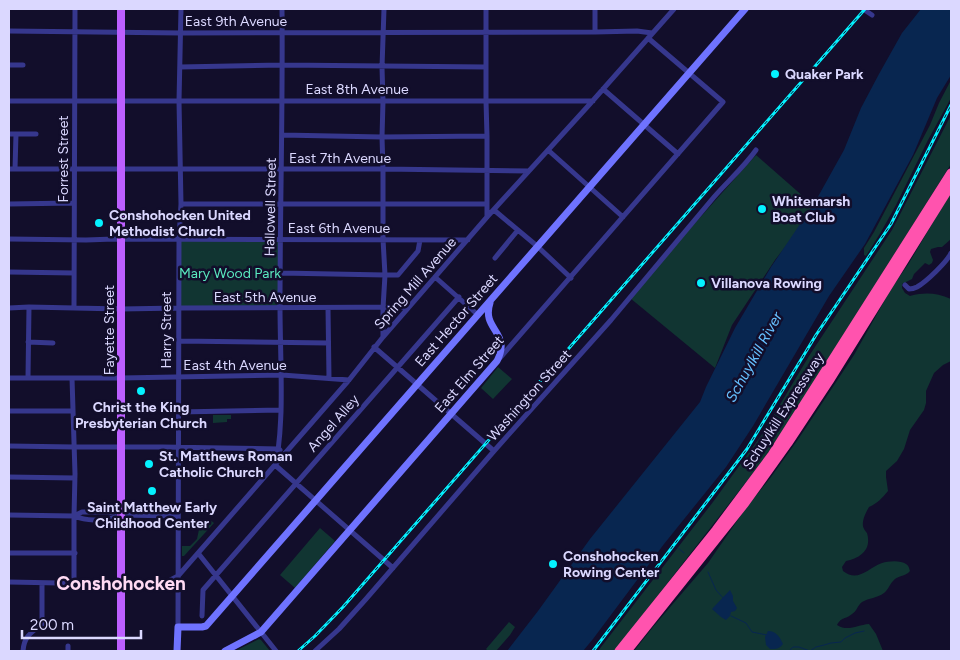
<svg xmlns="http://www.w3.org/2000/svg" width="960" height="660" font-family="Figtree,sans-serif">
<rect width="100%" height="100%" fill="#120e2b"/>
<!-- green -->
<path fill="#113532" d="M951,80v18l-23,42 -32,65 -15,27 -15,24 -2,-1v-7l10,-16 56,-107 9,-22z
M951,115v49l-160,255 -31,45 -136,175 -10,12h-16l115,-149 50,-69 46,-77 83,-126z
M756,155l57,50 -24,37 -14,18 -43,65 -17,43 -85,-70 24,-29z
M951,192v47l-9,8h-4l-7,2 -1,3 3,8 -1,3 -3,2 -4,-2 -11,11 -2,5 -10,5v4l3,5 5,3c16,-4 26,-3 41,3v62l-8,4 -9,8 -8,18v12l-2,7 -14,20 -6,19 -7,12 -11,10v6l2,14c-6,7 -10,12 -19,16 -3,5 -7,13 -6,19 0,2 3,6 4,7 5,17 -7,25 -21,28l-4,6 1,4c15,12 25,-3 39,-8 6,-2 19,-3 24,1 3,2 3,4 4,7 -5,6 -12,4 -17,10 -3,3 -5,9 -9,12 -7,5 -15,5 -22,9 -5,4 -5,9 -10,12 -7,6 -10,2 -15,11 11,7 20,0 32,-1l7,10 7,17h-249l19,-24 55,-64 38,-55 25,-31 28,-39 55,-83 37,-66 18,-26z
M179,239h102l-1,69h-101z
M498,367l14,12 -19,20 -12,-11z
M213,415h18v4h-4v3l-14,1z
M209,519l5,4 -30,33h-2v-10h8l7,-7 4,-19z
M320,528l15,13 -40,47 -15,-13z
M509,622l6,5 -5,8 -14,16h-8l-2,-2z
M259,639l2,1 9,11h-35z"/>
<!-- water -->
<path fill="#082650" d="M921,9h30v66l-14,23 -24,57 -48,89 -36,52 -76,130 -27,41 -62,77 -71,95 -10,12h-76l31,-40 52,-72 110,-137 6,-15 29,-59 36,-61 44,-65 29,-52 17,-42 18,-34 23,-41z
M730,590l3,6v5l4,7 -2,3 -4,1 -1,4 -4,4 -5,-3 -9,-8z
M768,631c8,0 12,6 15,13 -4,5 -7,5 -13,5l-4,-4 -1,-8z"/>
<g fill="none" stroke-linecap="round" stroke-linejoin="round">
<!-- stream -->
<path stroke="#082650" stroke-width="1" d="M678,548l6,5
M708,572l8,18 8,9
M731,616l15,7 6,9 15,3
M789,651l4,-4h6l11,4 6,-4 8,-2 7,-2 10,-1 4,-4 10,-5 9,-2"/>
<!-- street -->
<path stroke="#36378d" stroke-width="5" d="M282,9c1,99 -2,198 -2,297 0,35 2,70 1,106 -1,19 -1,35 -6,53l118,103
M486,9v92l1,35v81
M863,9l9,6
M9,31c57,1 115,1 172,2l414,-1 42,-1 15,2
M595,32v-23
M9,65h14
M180,67l103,-2 203,2
M603,89l75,65
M9,101h584
M9,134h27
M282,135l100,2 105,-1
M548,150l75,67
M9,169h374l146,2
M15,169l1,-35
M9,204l65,-1
M181,204h306
M494,210l43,36 34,32
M9,239l77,1 28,-1 354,1
M495,258l23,-28
M9,272l65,1
M281,273l104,2h13l20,-24 2,-11
M435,277l43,38
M905,285l4,4c3,0 4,0 8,-2 9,-5 30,-25 34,-34
M9,308l20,-1 92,2 58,-1 230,-1
M74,308l1,-299
M328,308l1,70
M383,336v-28l2,-33 -2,-36v-70l-1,-32 1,-36 -1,-34 2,-58
M179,341l149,2
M28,342l25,1
M374,347l120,104
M499,359l224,-257 -75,-64
M28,377l1,-70
M9,378h112l161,-3 67,5
M72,378l3,96 -1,42v66
M9,411h64
M179,412l102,-2
M9,446l65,1h89l116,2 1,1
M9,477l66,1
M9,515l65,1c14,6 32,4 47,-1
M74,516l8,-4h27l12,3 57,1
M9,553h66
M198,553l78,98
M9,582l152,3 17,-9 171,-196 34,-43 104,-120 102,-112 85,-96
M162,585l12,3 4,2
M202,616l1,-26 256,-293
M178,627l1,-388 2,-35 -2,-103 2,-92
M23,651c1,-15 8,-18 19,-27v-41
M68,651v-5
M315,651l24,-22 27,-30 128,-148 117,-131 103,-123c14,-16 30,-30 42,-47"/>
<!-- secondary -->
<path stroke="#6f73ff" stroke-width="7" d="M177,651l1,-24h24l4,-1 539,-617
M225,651l36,-19 236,-271c15,-29 -16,-31 -7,-58"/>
<!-- primary -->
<path stroke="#bc5fff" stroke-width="8" d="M121,651v-642"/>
<!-- highway -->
<path stroke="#ff53ae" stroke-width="9" d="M619,651l97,-121 56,-75 179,-282
M627,651l118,-148 43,-60 41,-62 122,-196"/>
<defs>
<path id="rail" d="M298,651l17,-15 28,-29 522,-598
M593,651l154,-202 69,-114 75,-111 60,-119"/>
</defs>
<!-- rail casing -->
<use href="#rail" stroke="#04f2ff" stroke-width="3"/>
<!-- rail -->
<use href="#rail" stroke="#120e2b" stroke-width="1" stroke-dasharray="4" stroke-linecap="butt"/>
</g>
<!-- markers -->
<g fill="#04f2ff" stroke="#120e2b" stroke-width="2">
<circle cx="775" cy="74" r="5"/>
<circle cx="762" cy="209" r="5"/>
<circle cx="99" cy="223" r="5"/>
<circle cx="701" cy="283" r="5"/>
<circle cx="141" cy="391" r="5"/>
<circle cx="149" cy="464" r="5"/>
<circle cx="152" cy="491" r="5"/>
<circle cx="553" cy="564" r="5"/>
</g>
<g text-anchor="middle" stroke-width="5" stroke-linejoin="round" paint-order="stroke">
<!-- street labels -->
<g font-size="14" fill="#dbd8ff" stroke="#120e2b">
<text x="236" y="26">East 9th Avenue</text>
<text x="357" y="94">East 8th Avenue</text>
<text x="340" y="163">East 7th Avenue</text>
<text transform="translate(63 159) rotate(-90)" y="5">Forrest Street</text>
<text transform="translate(270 207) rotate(-89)" y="5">Hallowell Street</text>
<text x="339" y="233">East 6th Avenue</text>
<text transform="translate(415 283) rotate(-49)" y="5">Spring Mill Avenue</text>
<text x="265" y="302">East 5th Avenue</text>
<text transform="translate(456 320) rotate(-49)" y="5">East Hector Street</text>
<text transform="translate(109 330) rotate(-90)" y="5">Fayette Street</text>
<text transform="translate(166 330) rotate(-90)" y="5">Harry Street</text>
<text x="235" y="370">East 4th Avenue</text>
<text transform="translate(469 374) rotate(-49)" y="5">East Elm Street</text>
<text transform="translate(529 395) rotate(-48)" y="5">Washington Street</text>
<text transform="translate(783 411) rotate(-57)" y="5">Schuylkill Expressway</text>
<text transform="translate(333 423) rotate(-49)" y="5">Angel Alley</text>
</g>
<!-- poi labels -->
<g font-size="14" font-weight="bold" fill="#dbd8ff" stroke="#120e2b" text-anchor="start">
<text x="785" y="79">Quaker Park</text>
<text x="772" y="206">Whitemarsh<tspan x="772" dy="16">Boat Club</tspan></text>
<text x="109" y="220">Conshohocken United<tspan x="109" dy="16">Methodist Church</tspan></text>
<text x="711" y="288">Villanova Rowing</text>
<text x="141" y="412" text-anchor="middle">Christ the King<tspan x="141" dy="16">Presbyterian Church</tspan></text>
<text x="159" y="461">St. Matthews Roman<tspan x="159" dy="16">Catholic Church</tspan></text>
<text x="152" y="512" text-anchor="middle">Saint Matthew Early<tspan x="152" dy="16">Childhood Center</tspan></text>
<text x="563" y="561">Conshohocken<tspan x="563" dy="16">Rowing Center</tspan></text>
</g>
<!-- park labels -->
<g font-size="14" fill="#5ae9bf" stroke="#120e2b">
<text x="230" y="278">Mary Wood Park</text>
</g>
<!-- water labels -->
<g font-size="15" font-style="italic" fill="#66c0ff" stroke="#120e2b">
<text transform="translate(754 357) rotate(-61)" y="5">Schuylkill River</text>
</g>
<!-- district labels -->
<g font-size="19" font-weight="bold" fill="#ffdaf3" stroke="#120e2b">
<text x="121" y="590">Conshohocken</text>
</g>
</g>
<!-- border -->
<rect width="960" height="660" fill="none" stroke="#dbd8ff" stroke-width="20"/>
<!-- scale -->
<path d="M22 630v8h119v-8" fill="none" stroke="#dbd8ff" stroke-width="2.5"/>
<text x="30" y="630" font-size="15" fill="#dbd8ff" stroke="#120e2b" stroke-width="4" paint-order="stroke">200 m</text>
</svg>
